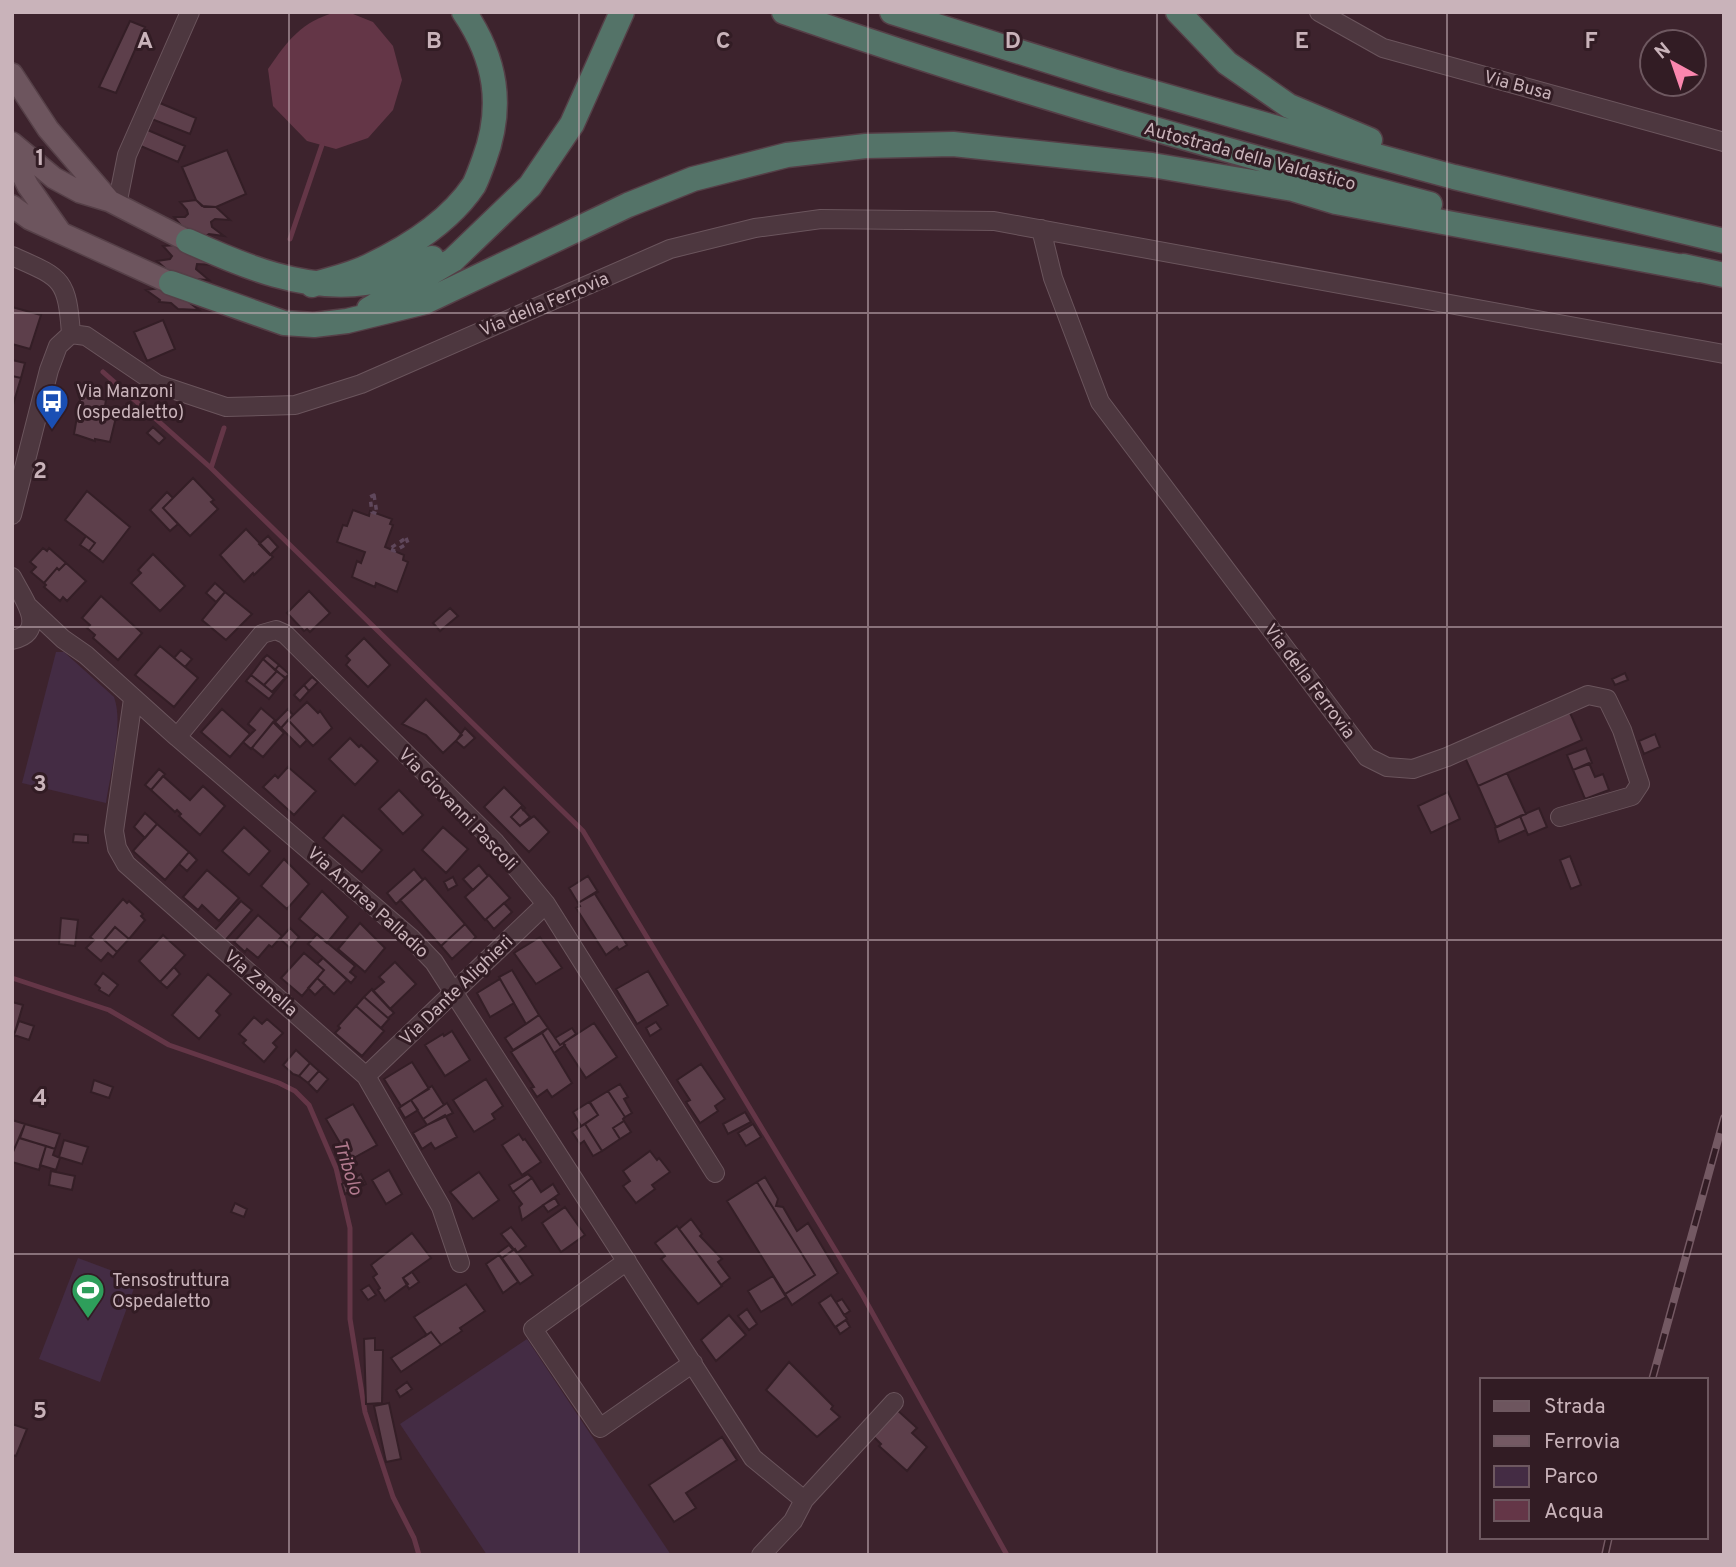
<svg xmlns="http://www.w3.org/2000/svg" width="1736" height="1567" font-family="Overpass,sans-serif">
<rect width="100%" height="100%" fill="#3d232d"/>
<!-- green -->
<path fill="#442c44" d="M56,652h8l50,45c10,27 -4,77 -8,106l-84,-20z
M78,1258l59,22 -37,102 -61,-23z
M527,1339l144,216h-184l-87,-131z"/>
<!-- water -->
<path fill="#643647" d="M336,12h12l25,10 20,24 9,34 -9,30 -25,28 -32,11 -29,-8 -34,-35 -5,-37c20,-29 33,-47 68,-57z"/>
<g fill="none" stroke-linecap="round" stroke-linejoin="round">
<!-- stream -->
<path stroke="#643647" stroke-width="5" d="M290,239l32,-94
M103,372l108,96 372,363 280,465 144,259
M211,468l13,-40
M12,978l97,32 60,35 110,38 16,8 14,14 27,63 14,60v91l15,93 28,85 21,41 5,17"/>
</g>
<!-- building -->
<path fill="#5d3f4b" stroke="#341e26" stroke-width="2" d="M130,21l15,6 -29,66 -17,-6z
M155,101l41,17 -6,16 -41,-16z
M143,128l42,18 -7,16 -42,-18z
M227,150l19,44 -30,13 -14,-1 -6,-6 -14,-33z
M196,200l8,7h12l14,13 -15,-1 -4,3 1,5 12,9 -15,-2 -3,2 8,29 -17,-1 -1,5 13,11 -16,-1 -7,21 13,10 -21,-1 -7,-6 -12,-1 1,-2 -14,-10 13,-2 7,-19 -9,-8 13,-2 2,-3 -9,-10 12,-1 8,-17 -9,-11h11l3,-3 -1,-4 -7,-8z
M12,307l29,8 -11,34 -18,-5z
M163,320l12,29 -28,12 -13,-29z
M12,360l13,3 -4,15 -9,-2z
M12,376l9,2 -9,30z
M81,394l25,6 -1,6 13,3 -8,33 -15,-3v2l-21,-7z
M153,427l12,11 -6,6 -12,-11z
M193,478l21,22 -3,2 7,7 -28,27 -27,-28z
M87,491l43,36 -27,35 -14,-11 6,-8 -30,-23z
M167,492l6,6 -10,10 15,16 -8,7 -20,-21z
M353,510l16,6 1,-5 22,8 -2,5 3,1 -8,22 19,8 -1,5 5,2 -11,30 -21,-9 -1,4 -23,-10 5,-16 4,2 4,-11 -28,-10 6,-17 4,1z
M246,529l27,28 -19,18 -1,-2 -9,9 -24,-27z
M86,536l9,7 -6,8 -9,-6z
M268,536l10,11 -8,8 -11,-11z
M43,548l4,3 2,-3 17,15 -7,7 -2,-2 -13,15 -13,-11 5,-5 -6,-5z
M153,554l32,32 -25,25 -29,-28 10,-10 -3,-3z
M66,563l20,18 -19,20 -4,-4 -3,4 -16,-14 2,-2 -2,-2 13,-15 2,2z
M215,583l10,9 -9,10 -10,-9z
M309,591l21,22 -20,19 -3,-3 -3,2 -17,-18z
M225,592l27,22 -26,26 -24,-20z
M101,596l41,37 -24,27 -25,-22 2,-3 -8,-7 3,-3 -8,-7z
M450,608l8,8 -18,15 -7,-8z
M364,638l26,27 -22,22 -22,-22 4,-5 -4,-4z
M160,646l38,32 -24,29 -39,-32z
M181,650l11,9 -7,8 -11,-9z
M267,655l12,10 -4,5 -12,-11z
M263,659l14,12 -13,14 -13,-10z
M279,665l10,9 -3,4 -11,-8z
M277,671l8,7 -13,14 -8,-7z
M1625,673l3,7 -13,5 -3,-6z
M289,674l-20,25 -23,-18 5,-6 21,17z
M312,677l6,5 -9,9 -5,-6z
M304,685l5,6 -9,10 -6,-6z
M426,699l36,36 -19,18 -17,-18 -24,-11z
M307,702l11,11 2,-2 12,17 -19,18 -25,-26z
M1567,706l15,34 -104,46 -15,-33z
M261,708l14,12 -24,29 -8,-7 12,-12 -7,-6z
M222,709l28,25 -20,23 -29,-25z
M288,709l5,6 -12,13 -6,-6z
M288,720l19,20 -7,7 -19,-19z
M273,722l11,11 -21,24 -11,-9z
M465,728l10,10 -11,10 -8,-7z
M1655,734l5,13 -16,7 -5,-13z
M350,738l9,9 2,-2 17,16 -23,24 -26,-26z
M1586,748l6,15 -19,7 -6,-15z
M1589,763l6,14 8,-3 6,16 -24,9 -12,-29z
M288,767l28,24 -22,24 -31,-28 12,-12 3,3z
M159,769l6,5 -14,16 -6,-5z
M1507,773l19,41 -30,13 -18,-41z
M163,776l27,24 13,-14 22,20 -25,29 -21,-19 2,-2 -4,-4 -2,2 -24,-22z
M504,787l21,21 -2,2 -2,-3 -10,10 9,9 14,-10 15,16 -20,20 -45,-45z
M399,790l24,25 -20,19 -24,-25z
M1448,792l12,27 -29,14 -13,-27z
M521,807l9,10 -10,9 -9,-9z
M1539,808l8,19 -19,8 -8,-19z
M145,813l12,11 -12,14 -11,-11z
M343,815l39,35 -20,22 -39,-34z
M1520,816l6,14 -27,12 -4,-14z
M157,824l32,28 -24,28 -32,-29z
M244,827l26,24 -21,24 -27,-24z
M443,827l25,22 -22,24 -24,-23z
M74,834l14,1v8l-15,-1z
M189,852l8,8 -10,11 -8,-7z
M1570,856l11,29 -10,4 -11,-29z
M284,859l25,25 -22,25 -26,-23z
M479,865l9,11 -15,14 -10,-11z
M414,869l9,11 -27,24 -9,-11z
M207,870l32,28 -20,23 -17,-16 -4,5 -15,-13z
M489,875l21,23 -25,22 -20,-23z
M588,876l10,16 -20,11 -9,-15z
M453,877l4,8 -9,5 -4,-8z
M425,878l40,46 -24,22 -41,-46z
M322,891l26,26 -21,26 -28,-24z
M596,892l-1,2 32,51 -8,5 -2,-3 -11,8 -30,-47 4,-2 -2,-3z
M123,899l4,4 2,-2 14,13 -2,2 4,4 -16,19 -14,-12 -11,13 13,12 -4,5 -5,-4 -7,8 -15,-13 8,-8 -4,-3z
M241,901l11,9 -30,34 -11,-10z
M504,903l8,9 -18,17 -8,-10z
M258,915l24,21 -10,11 -3,-2 -11,13 -11,-9 -2,3 -11,-10z
M61,918l17,2 -3,26 -16,-2z
M360,923l25,25 -20,24 -27,-23z
M465,924l11,13 -24,22 -11,-13z
M115,927l14,12 -12,13 -13,-12z
M290,928l9,9 -9,11 -10,-9z
M317,934l38,32 -5,6 6,5 -5,6 -43,-39z
M163,935l22,20 -25,27 -21,-21z
M540,937l22,31 -26,16 -22,-31z
M304,953l20,17 -22,26 -21,-18z
M323,958l24,22 -13,14 -17,-16 7,-8 -7,-6z
M395,962l21,22 -26,25 -17,-18 11,-9 -5,-5z
M174,967l6,7 -13,14 -7,-6z
M512,970l27,45 -13,9 -27,-47z
M648,971l20,34 -31,19 -21,-35z
M103,973l15,12 -9,11 -10,-6 1,-2 -5,-4z
M208,974l23,20 -15,17 4,4 -21,24 -27,-24z
M317,978l8,7 -10,10 -7,-7z
M500,979l14,24 -24,14 -13,-24z
M372,989l22,24 -6,5 -24,-21z
M364,997l25,22 -8,9 -25,-22z
M12,1002l11,3 -11,37z
M356,1006l28,25 -22,25 -27,-23 5,-5 -2,-2z
M539,1015l9,13 -35,22 -8,-12z
M254,1017l8,7 5,-5 16,14 -10,10 4,4 -13,15 -21,-19 3,-3 -7,-6z
M19,1021l15,5 -5,14 -15,-5z
M656,1022l5,7 -11,7 -4,-8z
M594,1023l23,34 -31,21 -23,-35z
M548,1028l12,17 3,-2 2,2 -11,8 -12,-20z
M572,1028l4,6 -16,11 -5,-7z
M452,1031l18,29 -25,16 -20,-31 18,-11 1,2z
M542,1033l30,50 -20,14 -5,-7 -10,7 -6,-9 3,-1 -23,-35z
M296,1050l14,13 -11,13 -6,-2 -10,-9z
M412,1062l17,27 -28,17 -17,-27z
M310,1063l9,8 -11,12 -9,-7z
M701,1064l24,35 -10,7 3,5 -18,12 -14,-21 4,-2 -13,-20z
M319,1071l9,8 -11,13 -9,-9z
M486,1079l17,27 -11,8 3,5 -21,13 -21,-32z
M94,1080l19,7 -4,11 -18,-6z
M620,1084l8,13 -4,2 8,14 -7,4 -17,-26z
M432,1086l12,19 -21,14 -12,-19z
M608,1091l17,26 -2,2 1,2 -11,7 7,11 -18,12 -17,-27 13,-9 -8,-13z
M411,1100l7,10 -13,8 -6,-10z
M589,1102l9,13 -17,11 -8,-14z
M447,1103l6,10 -26,12 -4,-6z
M353,1104l24,41 -27,15 -24,-41z
M745,1112l6,10 -23,12 -5,-10z
M445,1115l12,22 -22,12 -4,-6 -9,6 -9,-16z
M12,1120l13,4 -12,28h-1z
M624,1121l7,11 -11,7 -7,-11z
M25,1124l35,10 -5,15 -35,-11z
M585,1124l17,27 -9,5 -9,-15 -4,3 -8,-12z
M753,1124l8,13 -15,9 -8,-13z
M519,1134l4,6 2,-1 16,23 -19,13 -20,-30z
M19,1138l27,8 -7,24 -27,-8v-8z
M64,1140l24,7 -6,17 -23,-7z
M46,1146l9,3 -2,6 7,3 -4,12 -16,-5z
M650,1151l7,9 2,-2 11,14 -18,13 3,4 -19,14 -13,-17 7,-5 -7,-10z
M389,1170l13,24 -16,10 -14,-24z
M51,1171l24,5 -3,14 -23,-5z
M479,1172l20,28 -26,19 -23,-27z
M361,1174l5,10 -21,10 -3,-10z
M528,1174l4,4 -19,14 -4,-7z
M765,1177l13,22 -2,7 7,1 14,24 11,-8 30,50 -46,32 -7,-11 30,-19 -58,-93z
M532,1178l9,14 12,-8 6,10 -37,26 -3,-13 3,-3 -9,-12z
M757,1182l58,93 -30,19 -58,-93z
M555,1198l4,7 -11,7 -5,-7z
M235,1203l12,6 -3,8 -13,-5z
M565,1207l20,28 -24,17 -19,-29z
M691,1219l11,15 -2,2 22,23 -4,3 12,16 -9,7 -42,-56z
M677,1226l45,60 -24,18 -37,-45 4,-3 -10,-13z
M511,1227l15,19 -9,7 -16,-19z
M412,1233l19,25 -28,20 5,6 -23,17 -7,-11 2,-2 -7,-11 4,-3 -6,-9z
M509,1245l4,5 -11,8 -4,-5z
M515,1249l18,26 -13,9 -18,-26z
M499,1255l19,27 -15,11 -17,-29z
M412,1272l7,10 -10,7 -6,-11z
M773,1276l13,21 -25,15 -13,-21z
M466,1284l19,27 -25,17 2,3 -21,14 -10,-13 -7,5 2,-3 -12,-17z
M369,1285l7,10 -8,5 -7,-10z
M831,1295l16,24 -12,8 -16,-24z
M842,1299l8,12 -6,4 -8,-13z
M747,1309l10,15 -8,6 -11,-14z
M729,1315l17,20 -30,26 -15,-21z
M846,1320l4,7 -10,7 -4,-7z
M431,1332l10,13 -40,27 -10,-14z
M375,1338v12h8l-1,53 -16,1 -2,-65z
M789,1362l44,44 -2,3 9,8 -23,20 -51,-47z
M407,1382l5,7 -12,8 -4,-7z
M389,1403l12,56 -15,3 -12,-56z
M896,1409l21,19 -5,5 15,14 -20,24 -28,-25 2,-2 -8,-8z
M12,1424l15,5 -11,27 -4,-1z
M722,1437l15,23 -51,33 10,15 -22,14 -25,-37z"/>
<g fill="none" stroke-linecap="round" stroke-linejoin="round">
<defs>
<path id="minor" d="M1319,12l64,36 341,94
M117,205l10,-50 63,-143
M1041,229l12,49 47,124 267,355 20,10 26,2 34,-12 141,-62 19,4 15,31 18,54 -8,12 -72,21
M12,256c50,22 55,22 59,78
M71,334l15,2 71,48 69,23 69,-2 66,-21 309,-135 85,-21 66,-9 173,2 730,133
M12,515l37,-145 9,-24 13,-12
M12,577c10,20 38,55 0,63
M29,607l34,32 23,16 91,82 233,200 24,25 319,496 51,42 -11,21 -32,34
M133,699l-19,132 3,17 9,16 240,212 75,131 19,56
M177,737l85,-103 14,-4 9,4 210,208 51,62 169,269
M366,1076l180,-172
M627,1261l-94,68 67,99 93,-65
M804,1500l90,-98"/>
<path id="major" d="M12,74l36,55 61,71
M12,143l42,35 26,14 30,9 78,40
M12,155l16,31 33,47
M12,206l18,13 141,64"/>
<path id="highway" d="M784,12c213,74 428,136 646,192
M892,12l221,69 227,65 114,31 270,64
M1178,12l49,51 62,43 81,34
M188,241c55,25 117,51 178,42 19,-3 48,-16 66,-25
M1683,266l41,9
M171,283l113,40 30,2 33,-4 78,-19 203,-97 65,-26 94,-24 79,-9 87,-2 199,21 141,24 43,13 363,68
M312,285c19,-6 39,-10 57,-19 38,-18 81,-45 105,-81 4,-8 7,-17 10,-25 20,-54 12,-101 -20,-148
M369,309l84,-49 77,-74 42,-62 50,-112"/>
</defs>
<!-- minor casing -->
<use href="#minor" stroke="#6b555d" stroke-width="20"/>
<!-- major casing -->
<use href="#major" stroke="#564048" stroke-width="24"/>
<!-- highway casing -->
<use href="#highway" stroke="#553f47" stroke-width="27"/>
<!-- path -->
<path stroke="#5f475b" stroke-width="3.5" stroke-dasharray="5 5" stroke-linecap="butt" d="M374,495l3,19 -5,-2 -2,-15z
M406,538l2,5 -13,8 -6,-2z"/>
<!-- minor -->
<use href="#minor" stroke="#4d373f" stroke-width="18"/>
<!-- major -->
<use href="#major" stroke="#6d555e" stroke-width="21"/>
<!-- highway -->
<use href="#highway" stroke="#547368" stroke-width="24"/>
<defs>
<path id="rail" d="M1652,1380l72,-262
M1605,1555l4,-18"/>
</defs>
<!-- rail casing -->
<use href="#rail" stroke="#745963" stroke-width="8"/>
<!-- rail -->
<use href="#rail" stroke="#321c24" stroke-width="5" stroke-dasharray="16" stroke-linecap="butt"/>
</g>
<!-- grid -->
<path fill="none" stroke="#c9b3ba" stroke-width="2" stroke-opacity="0.55" d="M289,12v1543M579,12v1543M868,12v1543M1157,12v1543M1447,12v1543M12,313h1712M12,627h1712M12,940h1712M12,1254h1712"/>
<!-- icons -->
<defs>
<symbol id="bus-pin" viewBox="-11 -11 22 30"><path d="M0 17L-7.5 6A9.5 9.5 0 1 1 7.5 6Z" fill="#1a4fb4" stroke="#321c24"/><path d="M-5-6H5V4H4V6H2V4H-2V6H-4V4H-5ZM-3.5-4V0h7V-4ZM-3.5 1.2v1.5H-2V1.2ZM2 1.2v1.5H3.5V1.2Z" fill="#fff"/></symbol>
<symbol id="stadium-pin" viewBox="-11 -11 22 30"><path d="M0 17L-7.5 6A9.5 9.5 0 1 1 7.5 6Z" fill="#2e9e5b" stroke="#321c24"/><path d="M0-5a6.5 5 0 1 0 0 10a6.5 5 0 1 0 0-10ZM-3.5-1.8h7v3.6h-7Z" fill="#fff"/></symbol>
</defs>
<g fill-rule="evenodd">
<use href="#bus-pin" x="33" y="382" width="38" height="52"/>
<use href="#stadium-pin" x="69" y="1271" width="38" height="52"/>
</g>
<g text-anchor="middle" stroke-width="6" stroke-linejoin="round" paint-order="stroke">
<!-- street labels -->
<g font-size="18" fill="#c9b3ba" stroke="#321c24">
<text transform="translate(1518 85) rotate(15)" y="6">Via Busa</text>
<text transform="translate(1250 156) rotate(15)" y="6">Autostrada della Valdastico</text>
<text transform="translate(544 304) rotate(-23)" y="6">Via della Ferrovia</text>
<text transform="translate(1310 681) rotate(53)" y="6">Via della Ferrovia</text>
<text transform="translate(458 809) rotate(46)" y="6">Via Giovanni Pascoli</text>
<text transform="translate(368 902) rotate(42)" y="6">Via Andrea Palladio</text>
<text transform="translate(261 983) rotate(41)" y="6">Via Zanella</text>
<text transform="translate(456 990) rotate(-44)" y="6">Via Dante Alighieri</text>
</g>
<!-- poi labels -->
<g font-size="18" fill="#c9b3ba" stroke="#321c24" text-anchor="start">
<text x="76" y="397">Via Manzoni<tspan x="76" dy="21">(ospedaletto)</tspan></text>
<text x="112" y="1286">Tensostruttura<tspan x="112" dy="21">Ospedaletto</tspan></text>
</g>
<!-- water labels -->
<g font-size="19" font-style="italic" fill="#b17a8e" stroke="#321c24">
<text transform="translate(349 1167) rotate(72)" y="7">Tribolo</text>
</g>
</g>
<g font-size="23" text-anchor="middle" font-weight="bold" fill="#c9b3ba" stroke="#321c24" stroke-width="6" stroke-linejoin="round" paint-order="stroke">
<text x="145" y="48">A</text>
<text x="434" y="48">B</text>
<text x="723" y="48">C</text>
<text x="1013" y="48">D</text>
<text x="1302" y="48">E</text>
<text x="1591" y="48">F</text>
<text x="40" y="165">1</text>
<text x="40" y="478">2</text>
<text x="40" y="791">3</text>
<text x="40" y="1105">4</text>
<text x="40" y="1418">5</text>
</g>
<!-- border -->
<rect width="1736" height="1567" fill="none" stroke="#c9b3ba" stroke-width="28"/>
<!-- legend -->
<rect x="1480" y="1378" width="228" height="161" fill="#321c24" stroke="#6e5860" stroke-width="2"/>
<rect x="1494" y="1401" width="35" height="10" fill="#6d555e" stroke="#6e5860" stroke-width="2"/>
<text x="1544" y="1413" font-size="21" fill="#c9b3ba">Strada</text>
<rect x="1494" y="1436" width="35" height="10" fill="#745963" stroke="#6e5860" stroke-width="2"/>
<text x="1544" y="1448" font-size="21" fill="#c9b3ba">Ferrovia</text>
<rect x="1494" y="1466" width="35" height="21" fill="#442c44" stroke="#6e5860" stroke-width="2"/>
<text x="1544" y="1483" font-size="21" fill="#c9b3ba">Parco</text>
<rect x="1494" y="1500" width="35" height="21" fill="#643647" stroke="#6e5860" stroke-width="2"/>
<text x="1544" y="1518" font-size="21" fill="#c9b3ba">Acqua</text>
<!-- north arrow -->
<g transform="translate(1673 63) rotate(320)"><circle r="33" fill="#321c24" stroke="#6e5860" stroke-width="2"/>
<path d="M0-5L12 26L0 18L-12 26Z" fill="#fa86ae"/>
<text y="-10" font-size="19" font-weight="bold" text-anchor="middle" fill="#c9b3ba">N</text>
</g>
</svg>
